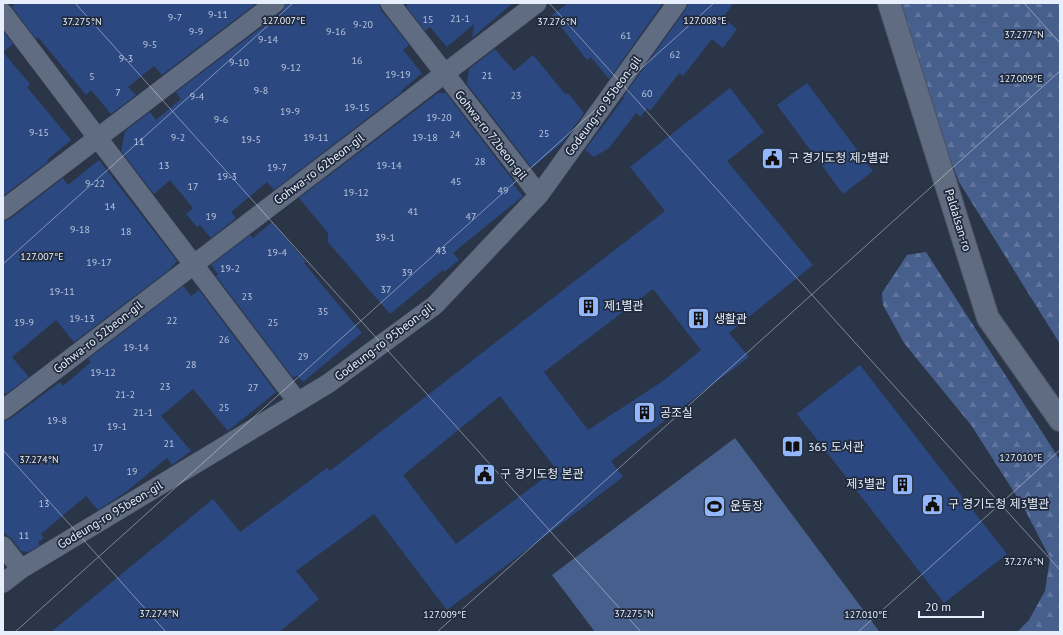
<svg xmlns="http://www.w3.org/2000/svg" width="1063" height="635" font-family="'PT Sans','Noto Sans KR',sans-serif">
<defs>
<pattern id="forest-firs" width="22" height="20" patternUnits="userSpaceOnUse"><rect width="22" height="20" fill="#475f8c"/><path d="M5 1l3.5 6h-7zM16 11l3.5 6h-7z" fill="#62769d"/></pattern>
</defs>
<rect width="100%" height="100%" fill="#2a3548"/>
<!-- green -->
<path fill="#475f8c" d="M735,438l144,193 -1,1h-283l-43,-57z"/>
<!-- forest -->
<path fill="url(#forest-firs)" d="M893,3h167v341l-101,-162z
M926,252l134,208v172h-43l12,-12 16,-29 5,-33 -27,-52 -52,-81 -67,-82 -21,-38 -1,-12 25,-38z"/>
<!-- building -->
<path fill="#2c4880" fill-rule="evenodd" d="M16,3h241l-95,72 -8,-9 -26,21 8,8 -25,19 -20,-24 -5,5 -48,-58 -2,2 -24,-32z
M286,3h93l2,7 28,35 -6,5 19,23 -21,18h2l-129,99 -7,-8 -36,30 5,6 -25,20 -11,-13 -3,2 -11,-13 7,-6 -23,-28 -16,14 -33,-43 4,-20 25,-19 6,8 25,-21 -5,-7 106,-80z
M410,3h103l-41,35 2,-14 -27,23 -17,-20 -5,4 -19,-25z
M568,3h95l-54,76 -18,-22 -4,3 -35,-45z
M688,3h45l-10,15 14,11 -14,19 -11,-9 -29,37 -4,-3 -29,38 -3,-3 -6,9 -5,-4 -27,35 -15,9 -9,-7 39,-52 -1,-1 63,-88z
M3,31l10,13 -10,8z
M495,49l19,22 19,-16 33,40 2,-2 16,20 -21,29 -31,26 -65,-84 2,-15z
M3,52l27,32 -3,3 44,53 -24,20 1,2 -45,34z
M807,83l66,88 -30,23 -66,-89z
M730,88l34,44 -37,29 86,104 -84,68 20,24 -138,104 12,16 -176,133 -73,-96 -78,57 23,28 -40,33h-228l162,-133 27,33 87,-64 3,3 335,-260 -35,-44zM653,289l48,61 -38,31 -75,49 -44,-58zM500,396l56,73 -100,75 -53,-69z
M438,93h8l69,90 -2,1 10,12 -70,57 6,7 -15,12 -1,-2 -53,44 -62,-72v-9l-29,-35z
M99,160l78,101 -8,9 -95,72 -18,-22 -44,37 17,20 -23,17 -3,-3v-170l7,-2 53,-41 5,7z
M272,222l34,40 -2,1 58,70 -59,49 -6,-7 -4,3 -77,-102 2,-2 -7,-9 39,-30 3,3z
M183,286l8,10 8,-6 77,102 -48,39 -35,-42 -32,27 30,35 -19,14 -5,-7 -41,34 -28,18 -12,-14 -45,38 3,4 -6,4 2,3 -12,7 -7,-1 -9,-12 -9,-7v-111l7,-2 50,-37 3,4 28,-24 -3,-3z
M860,365l147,189 -63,49 -147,-189z"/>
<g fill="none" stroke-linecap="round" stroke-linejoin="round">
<defs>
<path id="minor" d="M390,3l149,192
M3,13l294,388
M3,210l272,-207
M3,410l534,-407
M3,546l18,23
M3,583l18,-14 308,-186 106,-78 104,-110 138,-192"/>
<path id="tertiary" d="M889,3l99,315 72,102"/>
</defs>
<!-- minor casing -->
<use href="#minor" stroke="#4a5364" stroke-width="20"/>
<!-- tertiary casing -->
<use href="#tertiary" stroke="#4a5364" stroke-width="24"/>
<!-- minor -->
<use href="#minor" stroke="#606c82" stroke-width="19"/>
<!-- tertiary -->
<use href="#tertiary" stroke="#606c82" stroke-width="22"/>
</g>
<!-- ticks -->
<path fill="none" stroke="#e8effc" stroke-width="1" stroke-opacity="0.45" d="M75,3l566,629M549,3l511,567M1024,3l36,40M3,264l290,-261M3,450l163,182M15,632l699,-629M437,632l623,-561M858,632l202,-182"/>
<!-- icons -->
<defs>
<symbol id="civic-square" viewBox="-11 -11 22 22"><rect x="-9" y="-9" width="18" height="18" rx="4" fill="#92b7fd" stroke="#212b3e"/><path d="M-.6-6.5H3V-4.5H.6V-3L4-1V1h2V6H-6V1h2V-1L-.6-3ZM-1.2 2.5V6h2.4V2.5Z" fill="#111"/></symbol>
<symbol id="building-square" viewBox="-11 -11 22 22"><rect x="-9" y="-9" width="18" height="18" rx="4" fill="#92b7fd" stroke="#212b3e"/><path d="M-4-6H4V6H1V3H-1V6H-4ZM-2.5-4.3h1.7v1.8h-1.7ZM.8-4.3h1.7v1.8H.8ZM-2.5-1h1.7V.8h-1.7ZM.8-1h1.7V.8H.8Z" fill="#111"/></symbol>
<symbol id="library-square" viewBox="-11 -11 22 22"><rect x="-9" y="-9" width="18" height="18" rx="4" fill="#92b7fd" stroke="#212b3e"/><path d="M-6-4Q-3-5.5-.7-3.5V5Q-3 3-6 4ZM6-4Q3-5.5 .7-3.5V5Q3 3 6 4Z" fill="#111"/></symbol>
<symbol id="stadium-square" viewBox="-11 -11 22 22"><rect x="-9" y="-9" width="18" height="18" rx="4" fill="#92b7fd" stroke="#212b3e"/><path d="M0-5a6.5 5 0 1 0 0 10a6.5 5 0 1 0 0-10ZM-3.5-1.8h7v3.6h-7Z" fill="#111"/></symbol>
</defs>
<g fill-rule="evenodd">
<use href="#civic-square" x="760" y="146" width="25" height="25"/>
<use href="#building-square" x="576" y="294" width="25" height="25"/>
<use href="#building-square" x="686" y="306" width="25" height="25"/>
<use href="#building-square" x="632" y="400" width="25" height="25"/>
<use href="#library-square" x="780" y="434" width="25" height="25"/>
<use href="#civic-square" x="472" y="462" width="25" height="25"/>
<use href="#building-square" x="890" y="472" width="25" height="25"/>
<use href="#civic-square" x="920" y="492" width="25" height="25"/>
<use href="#stadium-square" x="702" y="494" width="25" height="25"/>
</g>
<g text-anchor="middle" stroke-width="3.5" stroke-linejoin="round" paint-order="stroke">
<!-- number labels -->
<g font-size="10" fill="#b9c5dd">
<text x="218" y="18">9-11</text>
<text x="175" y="21">9-7</text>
<text x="460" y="22">21-1</text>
<text x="428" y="23">15</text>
<text x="363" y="28">9-20</text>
<text x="196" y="35">9-9</text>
<text x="336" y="35">9-16</text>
<text x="626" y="39">61</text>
<text x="268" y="43">9-14</text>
<text x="150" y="48">9-5</text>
<text x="675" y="58">62</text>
<text x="126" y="62">9-3</text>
<text x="357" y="64">16</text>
<text x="239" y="66">9-10</text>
<text x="291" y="71">9-12</text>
<text x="398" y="78">19-19</text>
<text x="487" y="79">21</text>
<text x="92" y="80">5</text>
<text x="261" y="94">9-8</text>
<text x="118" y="96">7</text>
<text x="647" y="97">60</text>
<text x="516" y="99">23</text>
<text x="197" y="100">9-4</text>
<text x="357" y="111">19-15</text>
<text x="290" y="115">19-9</text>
<text x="439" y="121">19-20</text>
<text x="221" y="123">9-6</text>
<text x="39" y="136">9-15</text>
<text x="544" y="137">25</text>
<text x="455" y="138">24</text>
<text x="178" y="141">9-2</text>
<text x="316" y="141">19-11</text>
<text x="425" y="141">19-18</text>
<text x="251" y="143">19-5</text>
<text x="139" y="145">11</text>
<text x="480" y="165">28</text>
<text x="164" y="169">13</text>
<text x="389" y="169">19-14</text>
<text x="277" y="171">19-7</text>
<text x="227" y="180">19-3</text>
<text x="456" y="185">45</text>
<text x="95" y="187">9-22</text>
<text x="193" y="190">17</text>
<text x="503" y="194">49</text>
<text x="356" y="196">19-12</text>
<text x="110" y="210">14</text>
<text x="413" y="215">41</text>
<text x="211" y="220">19</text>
<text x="471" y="220">47</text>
<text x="80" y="233">9-18</text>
<text x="126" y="235">18</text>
<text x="385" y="241">39-1</text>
<text x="441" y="254">43</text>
<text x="277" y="256">19-4</text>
<text x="99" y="266">19-17</text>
<text x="230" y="272">19-2</text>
<text x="407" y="276">39</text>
<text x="386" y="293">37</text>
<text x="62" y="295">19-11</text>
<text x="247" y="300">23</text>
<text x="323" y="315">35</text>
<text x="82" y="322">19-13</text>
<text x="172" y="324">22</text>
<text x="24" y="326">19-9</text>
<text x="273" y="326">25</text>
<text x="224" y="343">26</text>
<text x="136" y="351">19-14</text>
<text x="303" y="360">29</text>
<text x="191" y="368">28</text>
<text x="103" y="376">19-12</text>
<text x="165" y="390">23</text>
<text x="253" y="391">27</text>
<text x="125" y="398">21-2</text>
<text x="224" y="411">25</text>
<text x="143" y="416">21-1</text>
<text x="57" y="424">19-8</text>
<text x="117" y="430">19-1</text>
<text x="169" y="447">21</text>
<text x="98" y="451">17</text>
<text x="132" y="475">19</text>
<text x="44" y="507">13</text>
<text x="24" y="539">11</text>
</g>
<!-- street labels -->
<g font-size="12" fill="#e8effc" stroke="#212b3e">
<text transform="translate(603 106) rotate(-54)" y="4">Godeung-ro 95beon-gil</text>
<text transform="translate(491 135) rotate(52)" y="4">Gohwa-ro 72beon-gil</text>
<text transform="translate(319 169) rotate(-37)" y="4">Gohwa-ro 62beon-gil</text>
<text transform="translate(958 220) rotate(73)" y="4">Paldalsan-ro</text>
<text transform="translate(98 337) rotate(-38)" y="4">Gohwa-ro 52beon-gil</text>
<text transform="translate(384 342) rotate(-37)" y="4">Godeung-ro 95beon-gil</text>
<text transform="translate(110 515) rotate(-31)" y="4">Godeung-ro 95beon-gil</text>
</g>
<!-- poi labels -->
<g font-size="12" fill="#e8effc" stroke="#212b3e" text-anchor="start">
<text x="788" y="162">구 경기도청 제2별관</text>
<text x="604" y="310">제1별관</text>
<text x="714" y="323">생활관</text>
<text x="660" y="417">공조실</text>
<text x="808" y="451">365 도서관</text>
<text x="500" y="478">구 경기도청 본관</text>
<text x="886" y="488" text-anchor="end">제3별관</text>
<text x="948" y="508">구 경기도청 제3별관</text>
<text x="730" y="510">운동장</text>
</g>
</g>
<g font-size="10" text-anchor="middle" fill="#e8effc" stroke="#212b3e" stroke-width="3.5" stroke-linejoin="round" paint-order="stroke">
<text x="284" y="24">127.007°E</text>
<text x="705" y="24">127.008°E</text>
<text x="82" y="25">37.275°N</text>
<text x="557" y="25">37.276°N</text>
<text x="1024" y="38">37.277°N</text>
<text x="1021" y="82">127.009°E</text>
<text x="42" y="260">127.007°E</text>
<text x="1021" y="461">127.010°E</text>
<text x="39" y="463">37.274°N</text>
<text x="1024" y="565">37.276°N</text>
<text x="159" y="617">37.274°N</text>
<text x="634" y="617">37.275°N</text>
<text x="445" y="618">127.009°E</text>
<text x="866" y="618">127.010°E</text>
</g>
<!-- border -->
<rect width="1063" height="635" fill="none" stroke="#e8effc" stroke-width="8"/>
<!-- scale -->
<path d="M919 611v6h64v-6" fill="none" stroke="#e8effc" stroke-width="2"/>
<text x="925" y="611" font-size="12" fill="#e8effc" stroke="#212b3e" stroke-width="3" paint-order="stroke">20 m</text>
</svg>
